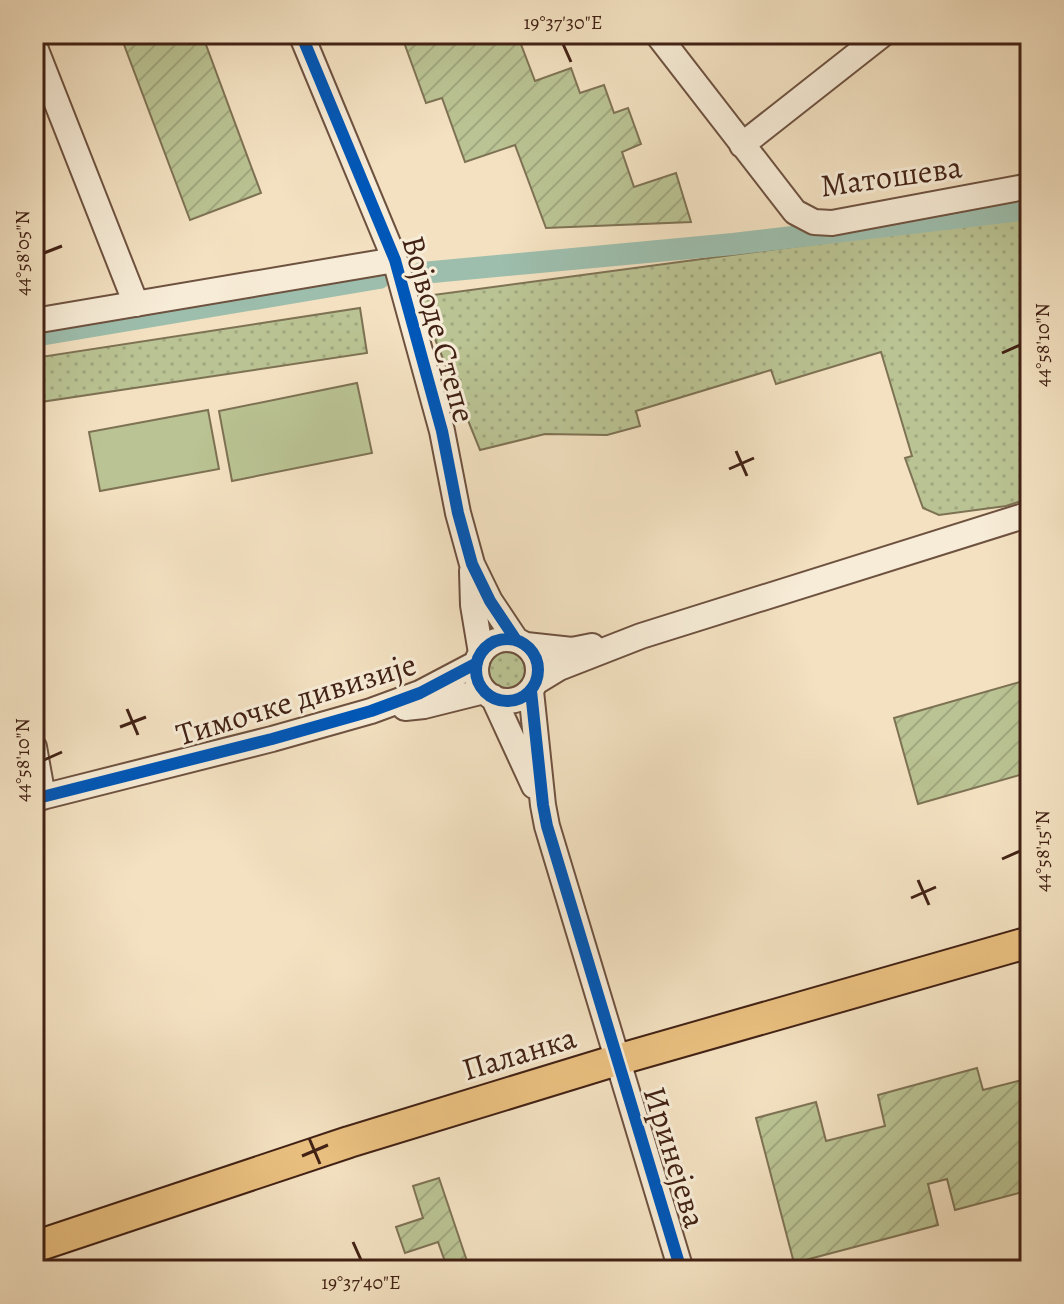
<svg xmlns="http://www.w3.org/2000/svg" width="1064" height="1304" font-family="Alegreya,serif">
<defs>
<pattern id="grass-dots" width="8" height="8" patternUnits="userSpaceOnUse" patternTransform="scale(2)"><rect width="8" height="8" fill="#bac393"/><path d="M2 2h.1M6 6h.1" fill="none" stroke="#a1a77e" stroke-width="1.8" stroke-linecap="round"/></pattern>
<pattern id="garden-furrows" width="10" height="10" patternUnits="userSpaceOnUse" patternTransform="scale(2)"><rect width="10" height="10" fill="#bac393"/><path d="M-1 1l2-2M0 10L10 0M9 11l2-2" fill="none" stroke="#a1a77e"/></pattern>
</defs>
<rect width="100%" height="100%" fill="#f3e1c1"/>
<filter id="stains"><feTurbulence type="fractalNoise" baseFrequency=".0025" numOctaves="4"/><feColorMatrix values="0 0 0 0 .2 0 0 0 0 .09 0 0 0 0 .02 0 0 0 .5 -.17"/></filter>
<radialGradient id="worn" r=".72"><stop offset=".6" stop-color="#630" stop-opacity="0"/><stop offset="1" stop-color="#630" stop-opacity=".3"/></radialGradient>
<!-- grass -->
<path fill="url(#grass-dots)" stroke="#7e7254" stroke-width="2" d="M1030,215v283l-24,8 -67,9 -16,-7 -18,-50 7,-2 -31,-104 -105,32 -5,-14 -135,41 4,15 -33,9 -62,-1 -65,16 -62,-153z
M360,308l7,45 -333,50v-45z
M489 670a18 18 0 1 1 36 0a18 18 0 1 1-36 0Z"/>
<!-- garden -->
<path fill="url(#garden-furrows)" stroke="#7e7254" stroke-width="2" d="M120,34h82l59,159 -71,27z
M401,34h116l18,47 36,-13 9,25 24,-8 10,28 14,-5 13,36 -19,8 12,35 42,-14 15,49 -145,6 -31,-83 -50,17 -23,-64 -16,5z
M1030,679v93l-112,32 -24,-86z
M977,1068l6,22 47,-12v112l-75,20 -8,-31 -19,5 10,41 -144,38 -38,-145 60,-16 10,39 59,-15 -7,-31z
M439,1178l31,92h-22l-10,-28 -33,11 -9,-26 27,-9 -10,-32z"/>
<!-- pitch -->
<path fill="#bac393" stroke="#7e7254" stroke-width="2" d="M357,383l15,70 -140,28 -13,-70z
M208,410l11,59 -119,22 -11,-59z"/>
<g fill="none" stroke-linecap="round" stroke-linejoin="round">
<!-- canal -->
<path stroke="#9dbead" stroke-width="22" d="M422,273l311,-29 297,-35
M34,336l345,-58"/>
<defs>
<path id="minor" d="M301,34l94,226 47,171 16,82 14,51 18,37 26,39
M657,34l138,178 19,10 18,1 198,-37
M34,45l102,259
M742,145l141,-111
M34,321l361,-61
M472,571l1,34 8,48
M476 670a31 31 0 1 1 62 0a31 31 0 1 1-62 0Z
M526,645l46,5 20,-4
M536,682l23,-14 82,-32 389,-122
M531,691l12,114 4,21 134,444
M493,697l41,89
M405,708l19,-2 60,-15
M34,747l9,50
M34,799l238,-60 99,-28 49,-18 57,-30"/>
<path id="major" d="M34,1247l315,-105 268,-82 413,-118"/>
</defs>
<!-- minor casing -->
<use href="#minor" stroke="#6e5240" stroke-width="28"/>
<!-- major casing -->
<use href="#major" stroke="#422215" stroke-width="34"/>
<!-- minor -->
<use href="#minor" stroke="#f7ecd7" stroke-width="24"/>
<!-- major -->
<use href="#major" stroke="#eac080" stroke-width="30"/>
<defs>
<path id="cycleway" d="M301,34l94,226 47,171 16,82 14,51 18,37 26,39
M476 670a31 31 0 1 1 62 0a31 31 0 1 1-62 0Z
M531,691l12,114 4,21 134,444
M34,799l238,-60 99,-28 49,-18 57,-30"/>
</defs>
<!-- cycleway casing -->
<use href="#cycleway" stroke="#f7ecd7" stroke-width="17"/>
<!-- cycleway -->
<use href="#cycleway" stroke="#0057b8" stroke-width="12"/>
</g>
<!-- ticks -->
<path fill="none" stroke="#422215" stroke-width="3" d="M563,44l8,18M44,253l18,-7M1002,353l18,-8M736,451l11,25M729,469l25,-11M127,709l11,26M120,727l26,-10M44,760l18,-8M1002,859l18,-8M918,880l11,25M911,898l25,-11M309,1138l11,26M302,1156l26,-11M353,1242l8,18"/>
<g text-anchor="middle" stroke-width="6" stroke-linejoin="round" paint-order="stroke">
<!-- street labels -->
<g font-size="32" fill="#422215" stroke="#f7ecd7">
<text transform="translate(891 176) rotate(-8)" y="11">Матошева</text>
<text transform="translate(439 329) rotate(74)" y="11">Војводе Степе</text>
<text transform="translate(296 699) rotate(-17)" y="11">Тимочке дивизије</text>
<text transform="translate(519 1053) rotate(-17)" y="11">Паланка</text>
<text transform="translate(675 1157) rotate(73)" y="11">Иринејева</text>
</g>
</g>
<!-- margin -->
<rect width="1064" height="1304" fill="none" stroke="#f3e1c1" stroke-width="88"/>
<rect x="44" y="44" width="976" height="1216" fill="none" stroke="#422215" stroke-width="3"/>
<g font-size="20" text-anchor="middle" fill="#422215">
<text x="563" y="29">19°37'30"E</text>
<text transform="translate(22 253) rotate(-90)" y="7">44°58'05"N</text>
<text transform="translate(1042 345) rotate(-90)" y="7">44°58'10"N</text>
<text transform="translate(22 760) rotate(-90)" y="7">44°58'10"N</text>
<text transform="translate(1042 851) rotate(-90)" y="7">44°58'15"N</text>
<text x="361" y="1289">19°37'40"E</text>
</g>
<rect width="100%" height="100%" filter="url(#stains)"/>
<rect width="100%" height="100%" fill="url(#worn)"/>
</svg>
